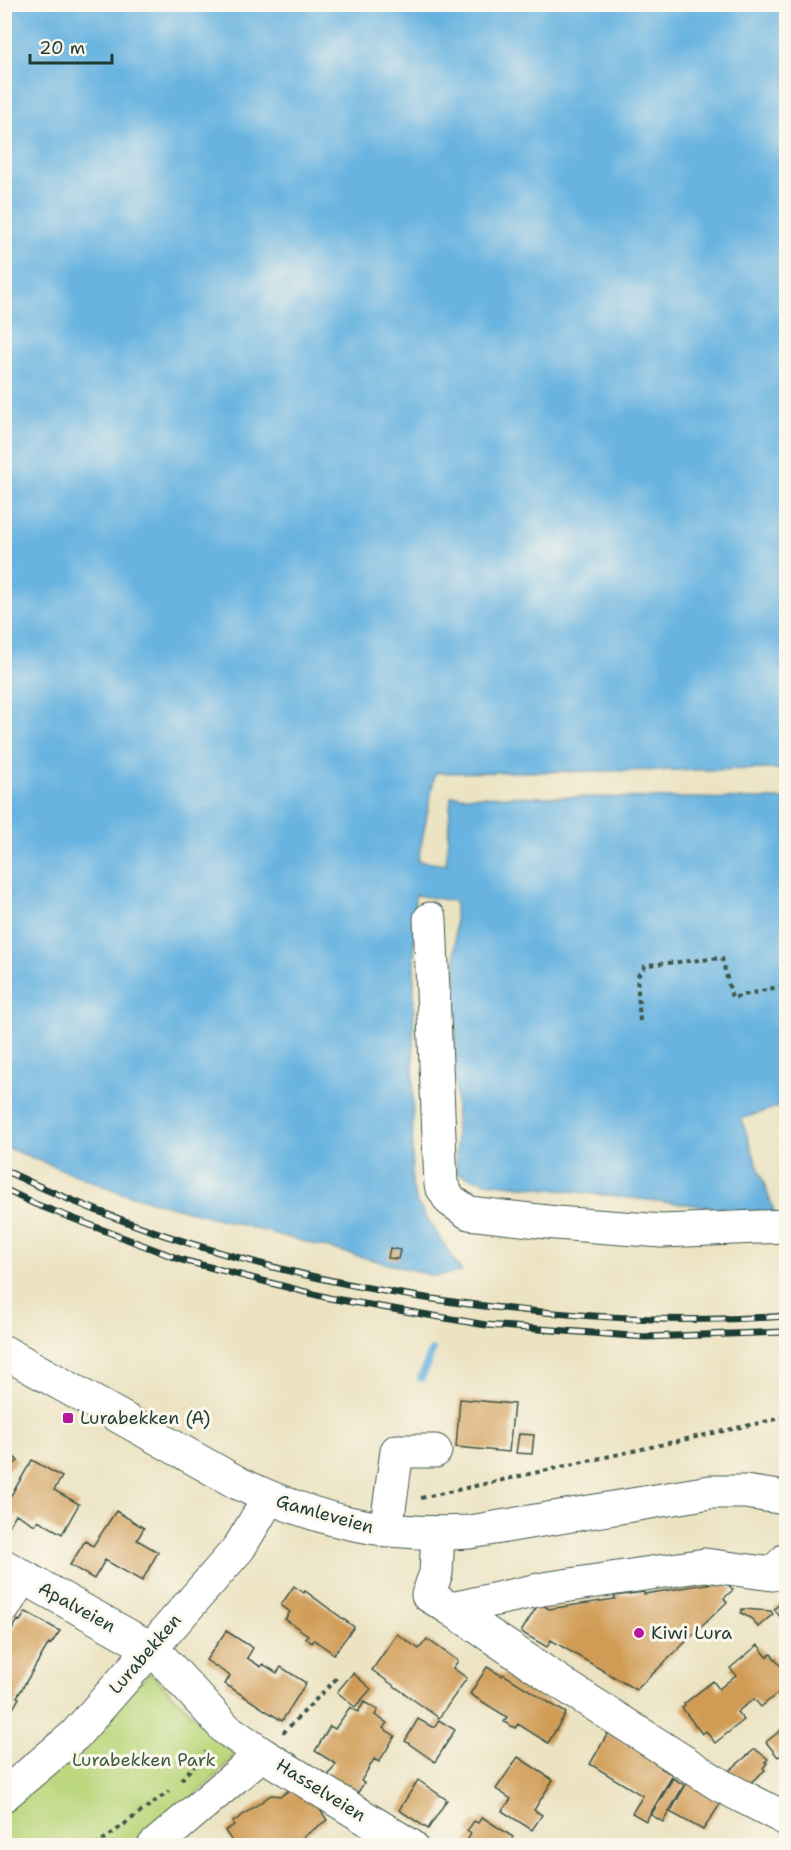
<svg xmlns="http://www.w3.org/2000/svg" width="791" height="1850" font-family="'Shantell Sans',sans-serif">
<rect width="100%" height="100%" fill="#fbf7ec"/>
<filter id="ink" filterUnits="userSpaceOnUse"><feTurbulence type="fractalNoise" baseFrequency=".0167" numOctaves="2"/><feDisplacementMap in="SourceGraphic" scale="12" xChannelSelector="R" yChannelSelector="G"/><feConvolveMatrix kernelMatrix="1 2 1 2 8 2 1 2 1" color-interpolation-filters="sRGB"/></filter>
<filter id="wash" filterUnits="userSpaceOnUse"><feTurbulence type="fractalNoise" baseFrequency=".008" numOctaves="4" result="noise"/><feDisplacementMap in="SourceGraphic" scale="24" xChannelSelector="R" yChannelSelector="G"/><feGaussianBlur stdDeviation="1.35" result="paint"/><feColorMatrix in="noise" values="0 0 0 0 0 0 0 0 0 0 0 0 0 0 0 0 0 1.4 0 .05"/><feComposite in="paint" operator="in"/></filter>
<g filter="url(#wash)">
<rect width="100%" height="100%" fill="#ece3c2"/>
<!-- green -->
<path fill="#bbd77d" stroke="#6d8a58" stroke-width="1.5" d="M150,1673l85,82 -26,28 -71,62 -133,1v-41z"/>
<!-- water -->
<path fill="#67b3e0" stroke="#43788a" stroke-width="1.5" d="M4,5h782v764l-351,4 -17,88 28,4 5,-69 335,3v305l-45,15 34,95 -289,-32 -30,-9 -1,-272 -40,-6 -3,289 5,19 45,69 -28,4 -309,-82 -120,-47z"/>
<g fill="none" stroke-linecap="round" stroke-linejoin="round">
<!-- stream -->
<path stroke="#67b3e0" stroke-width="8" d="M421,1378l11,-27"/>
</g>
<g id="blocks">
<!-- building -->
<path fill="#d09b54" d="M390,1248l10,2 -2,9 -10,-1z
M460,1399l54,5 -5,48 -53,-5z
M519,1434l15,1 -2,19 -16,-1z
M4,1447l14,14 -14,12z
M32,1460l30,17 -8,13 25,14 -17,30 -24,-14 -3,5 -19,-11 -12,20v-38l5,3z
M116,1511l28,17 -7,12 21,12 -16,29 -37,-21 -11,19 -24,-14 15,-24 8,5z
M725,1581l8,9 -9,8 3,4 -91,88 -85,-50 -4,7 -26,-15 18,-29 10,6 66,-10 -1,-3 30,-4v2z
M294,1586l10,7 1,-2 49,36 -20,27 -20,-14 -2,3 -7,-5 3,-3 -23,-16 5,-7 -9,-7z
M786,1598v26l-12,-15z
M742,1609l29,2 2,3 -15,13 -6,-8 -11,-6z
M26,1612l34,19 -9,13 -2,-1 -32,54 2,1 -8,14 -7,-4v-65l14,-23 2,1z
M226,1631l27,17 -6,10 14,9 2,-3 14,9 4,-6 25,16 -24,38 -57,-37 5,-8 -24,-16z
M397,1634l22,15 8,-10 31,22 -5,7 14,10 -28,40 -67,-48z
M758,1645l9,12 4,-3 12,15 -3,3 6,9v5l-25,21 -7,-8 -17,13 7,8 -29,23 -9,-12 -4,3 -20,-26 3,-2 -1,-2 29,-23 6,8 17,-14 -6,-7z
M487,1667l15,9 1,-2 63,39 -18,30 -30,-19 -3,4 -11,-6 3,-5 -37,-23z
M353,1673l18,16 -16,18 -18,-15z
M364,1702l14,8 -3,5 12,8 -4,5 12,8 -16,26 -5,-3 -13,22 3,2 -7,11 -29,-18 8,-12 -21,-13 15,-25 5,3 15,-22 8,5z
M418,1719l14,8h3l4,-7 16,10 -20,32 -30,-21z
M786,1726v25l-8,6 -12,-15z
M608,1733l55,32 -2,3 12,7 -27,46 -14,-8 11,-17 -53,-32z
M755,1749l13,10 -3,3 2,1 -4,5 2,2 -15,13 -21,-12z
M518,1757l35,23 -19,30 8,5 -10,15 -30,-19 9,-12 -15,-10z
M673,1778l11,7 -21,37 -12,-7z
M418,1780l29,20 -19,29 -29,-19z
M688,1781l33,22 -18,27 -33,-18z
M298,1784l8,5 21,31 -37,26h-55l-10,-15 9,-6 -1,-3 38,-27 10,1z
M482,1817l31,20 -5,9h-44l7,-12 -4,-3 7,-10 4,2z"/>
</g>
</g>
<g filter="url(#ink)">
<use href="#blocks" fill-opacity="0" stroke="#3e5649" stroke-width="1.5"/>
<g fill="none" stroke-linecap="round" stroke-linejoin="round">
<defs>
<path id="minor" d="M430,919l11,266 9,15 19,13 87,10 106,8 124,-5
M386,1531l11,-80h38
M438,1534l-2,39 -8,22 23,14 92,-20 162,-24 67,9 14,-14
M4,1566l146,82 13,12 63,69 36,25 149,92
M4,1607l18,-30
M451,1609l110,74 159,102 66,34
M4,1795l71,-60 164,-187 30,-50
M154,1846l108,-92"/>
<path id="major" d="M4,1352l234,131c77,37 145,54 232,49l240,-40h35l41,6"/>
</defs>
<!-- minor casing -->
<use href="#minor" stroke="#3e5649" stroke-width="35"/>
<!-- major casing -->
<use href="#major" stroke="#3e5649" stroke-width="35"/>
<!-- path -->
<path stroke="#3e5649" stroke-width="4" stroke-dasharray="4.5 4.5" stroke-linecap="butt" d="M640,1021l-3,-44 9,-12 76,-7 10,40 54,-13
M421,1498l365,-81
M283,1733l56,-57
M181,1780l25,-28
M95,1846l74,-55"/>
<!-- minor -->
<use href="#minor" stroke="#fff" stroke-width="33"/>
<!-- major -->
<use href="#major" stroke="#fff" stroke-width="33"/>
<defs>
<path id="rail" d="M4,1170c172,83 362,128 551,143 77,7 155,9 231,3
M4,1189l31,15 147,56 147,38 157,27 159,12 141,-5"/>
</defs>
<!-- rail casing -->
<use href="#rail" stroke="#1f3d34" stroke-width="7"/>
<!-- rail -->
<use href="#rail" stroke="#fbf7ec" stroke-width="4.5" stroke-dasharray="14" stroke-linecap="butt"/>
</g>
</g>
<!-- markers -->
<g fill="#b5179e" stroke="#fbf7ec" stroke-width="2">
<rect x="62" y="1412" width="12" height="12" rx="3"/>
<circle cx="639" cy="1633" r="6"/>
</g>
<g text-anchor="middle" stroke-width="6" stroke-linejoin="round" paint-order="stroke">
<!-- poi labels -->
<g font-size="18" fill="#1f3d34" stroke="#fbf7ec" text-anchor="start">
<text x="80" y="1424">Lurabekken (A)</text>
<text x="651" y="1639">Kiwi Lura</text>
</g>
<!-- street labels -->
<g font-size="18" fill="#1f3d34" stroke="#fbf7ec">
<text transform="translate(325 1514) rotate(16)" y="6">Gamleveien</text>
<text transform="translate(77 1607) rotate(29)" y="6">Apalveien</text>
<text transform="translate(145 1654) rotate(-49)" y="6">Lurabekken</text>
<text transform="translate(321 1790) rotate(32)" y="6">Hasselveien</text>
</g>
<!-- park labels -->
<g font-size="18" fill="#3e5c43" stroke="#fbf7ec">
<text x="144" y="1766">Lurabekken Park</text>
</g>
</g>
<!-- margin -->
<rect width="791" height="1850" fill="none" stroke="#fbf7ec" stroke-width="24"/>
<!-- scale -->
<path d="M30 54v9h82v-9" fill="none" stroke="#1f3d34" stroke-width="3"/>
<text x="39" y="54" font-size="18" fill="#1f3d34" stroke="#fbf7ec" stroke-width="4.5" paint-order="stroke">20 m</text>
</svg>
